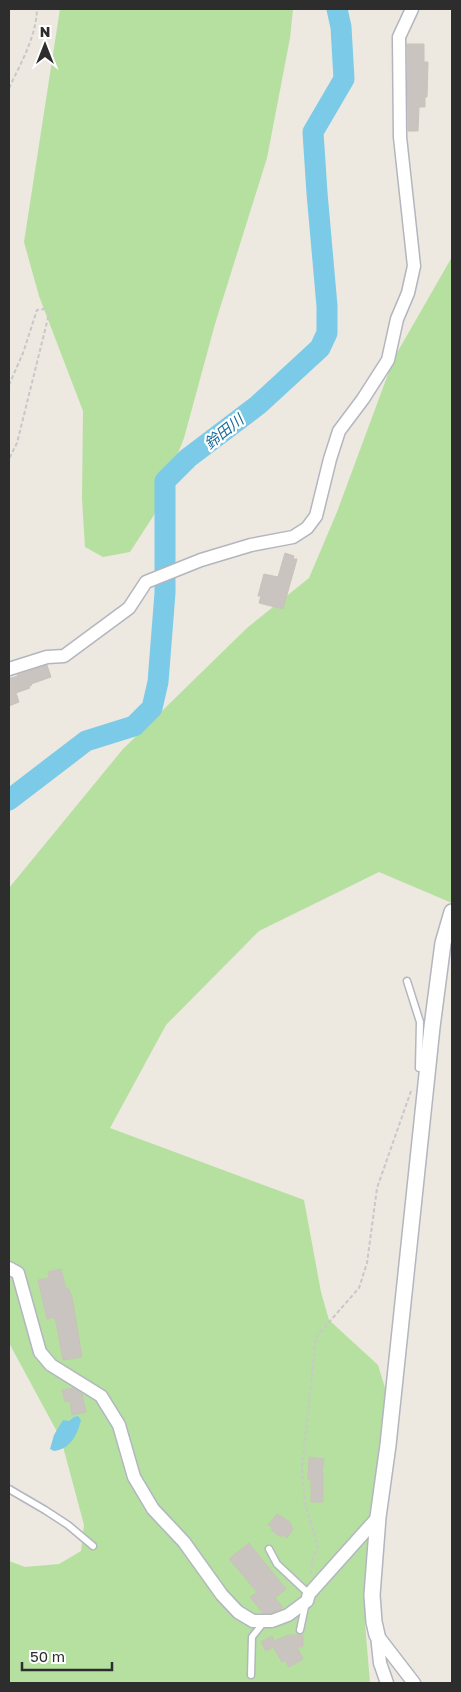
<svg xmlns="http://www.w3.org/2000/svg" width="461" height="1692" font-family="'Golos Text','Noto Sans JP',sans-serif">
<rect width="100%" height="100%" fill="#ede8e0"/>
<!-- green -->
<path fill="#b5e0a0" d="M60,9h233l-3,29 -23,120 -52,166 -31,114 -30,77 -24,37 -27,5 -18,-10 -3,-48 1,-88 -44,-115 -15,-54z
M452,257v646l-73,-31 -120,59 -93,94 -56,103 194,72 17,92 8,28 49,45 18,58 -16,83 -15,117 5,60h-361v-122l16,6 34,-3 22,-13 3,-26 -23,-86 -52,-96v-455l114,-139 124,-121 62,-50 28,-66 57,-154z"/>
<!-- water -->
<path fill="#7acae8" d="M78,1416l3,4c-4,16 -11,29 -27,31l-4,-2 4,-14 9,-15 6,1 5,-4z"/>
<g fill="none" stroke-linecap="round" stroke-linejoin="round">
<!-- river -->
<path stroke="#7acae8" stroke-width="21" d="M9,800l77,-59 48,-15 18,-18 6,-26 7,-89v-112l23,-23 70,-53 62,-57 7,-15v-27l-10,-113 -4,-61 31,-53 -3,-52 -4,-18"/>
</g>
<!-- building -->
<path fill="#c9c4bf" stroke="#c9c3b9" d="M407,44h17v18h4l-1,35h-2v10h-6l-1,24h-10z
M285,553l9,3 -1,3h4l-14,50 -24,-6 2,-7h-3l6,-22 14,3z
M47,665l4,12 -20,7 1,1 -3,1 1,2 -14,5 3,9 -10,4v-29l2,1 7,-2 -1,-1z
M61,1269l5,20 2,-1 4,9 10,60 -19,3 -7,-38 -2,-5 -7,2 -9,-39 11,-2 -1,-6z
M73,1388l9,6 4,18 -14,3 -2,-14 -5,1 -3,-12z
M309,1457l15,2 -2,14h1v29h-12v-22h-3z
M277,1514l13,8 3,7 -6,9 -4,-3 -2,2 -10,-7 2,-2 -5,-3z
M249,1543l37,46 -11,9 8,9 -3,2 -9,4h-8l-13,-16 7,-5 -28,-33z
M289,1635h14v12h-6l6,12 -14,8 -4,-7 -3,2 -9,-15 -7,4 -5,-9 11,-6 2,5z"/>
<g fill="none" stroke-linecap="round" stroke-linejoin="round">
<defs>
<path id="service" d="M407,981l13,41 -1,46h7
M9,1489l36,21 23,15 25,21
M269,1549l8,15 32,30
M300,1630l6,-28
M251,1675l1,-38 12,-15"/>
<path id="minor" d="M9,669l38,-12 17,-1 65,-48 17,-26 55,-22 50,-15 42,-8 14,-9 9,-12 14,-57 9,-28 24,-32 25,-39 9,-41 11,-26 6,-27 -14,-129 -1,-100 13,-28
M9,1268l9,5 22,79 11,13 50,31 18,29 15,52 19,32 31,33 38,53 16,17 15,9h19l16,-6 19,-14 2,-7 69,-77
M377,1635l37,48
M377,1635l3,28 7,20"/>
<path id="tertiary" d="M377,1635l-3,-13 -2,-27 6,-78 10,-72 44,-418 11,-84 9,-31"/>
</defs>
<!-- service casing -->
<use href="#service" stroke="#b3b6bf" stroke-width="9"/>
<!-- minor casing -->
<use href="#minor" stroke="#b3b6bf" stroke-width="15"/>
<!-- tertiary casing -->
<use href="#tertiary" stroke="#b3b6bf" stroke-width="18"/>
<!-- path -->
<path stroke="#c8c8c8" stroke-width="2" stroke-dasharray="4 2.5" stroke-linecap="butt" d="M9,88c12,-25 27,-51 28,-79
M9,385l14,-32 14,-43 9,-1 3,5 -32,129 -8,16
M311,1574l1,-13 6,-15 -13,-42 -3,-36 14,-131 43,-49 8,-25 10,-75 34,-97"/>
<!-- service -->
<use href="#service" stroke="#fff" stroke-width="6"/>
<!-- minor -->
<use href="#minor" stroke="#fff" stroke-width="12"/>
<!-- tertiary -->
<use href="#tertiary" stroke="#fff" stroke-width="15"/>
</g>
<g text-anchor="middle" stroke-width="4.5" stroke-linejoin="round" paint-order="stroke">
<!-- water labels -->
<g font-size="15" font-style="italic" fill="#156a98" stroke="#fff">
<text transform="translate(224 432) rotate(-39)" y="5">鈴田川</text>
</g>
</g>
<!-- border -->
<rect width="461" height="1692" fill="none" stroke="#2d2d2d" stroke-width="20"/>
<!-- north arrow -->
<g transform="translate(45 45)" stroke="#ffffff" stroke-width="4" paint-order="stroke">
<path d="M0-4L9 19L0 12L-9 19Z" fill="#2d2d2d"/>
<text y="-8" font-size="14" font-weight="bold" text-anchor="middle" fill="#2d2d2d">N</text>
</g>
<!-- scale -->
<path d="M22 1662v8h90v-8" fill="none" stroke="#2d2d2d" stroke-width="2.5"/>
<text x="30" y="1662" font-size="15" fill="#2d2d2d" stroke="#ffffff" stroke-width="4" paint-order="stroke">50 m</text>
</svg>
